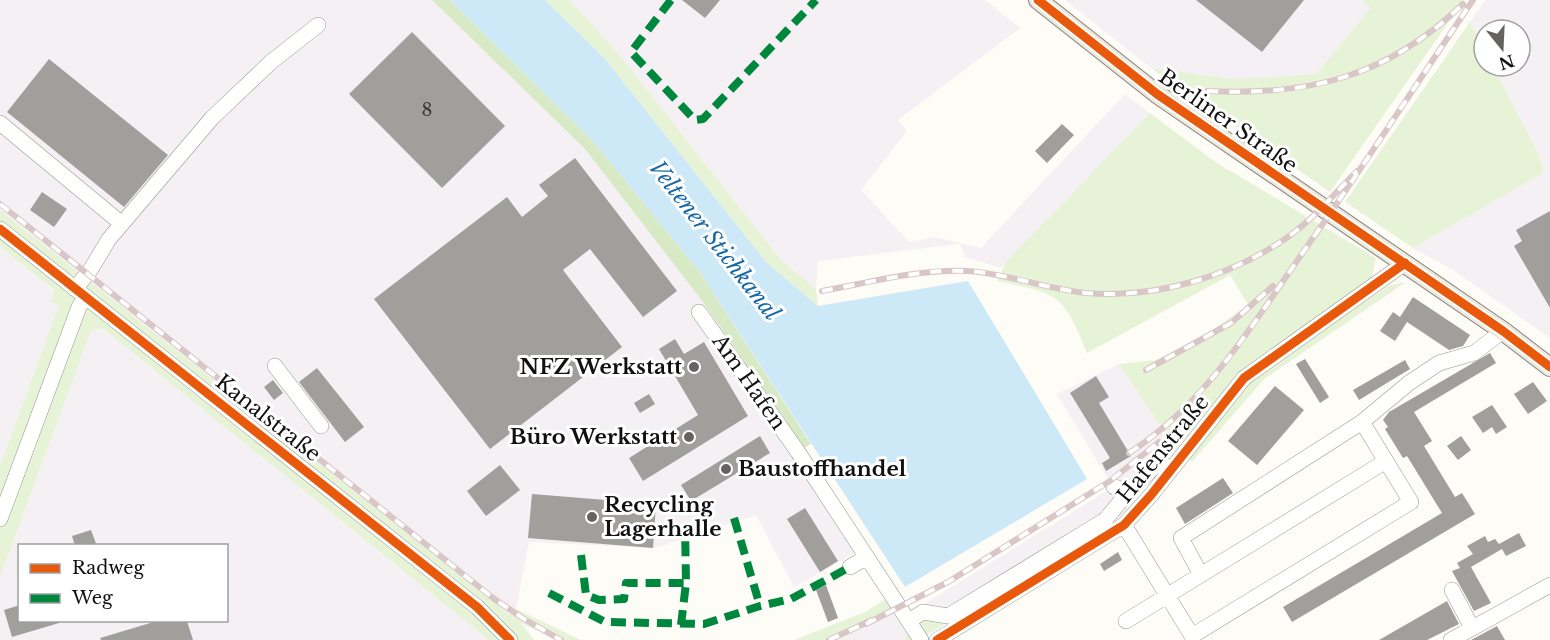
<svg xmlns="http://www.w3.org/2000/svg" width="1550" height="640" font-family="'Libre Baskerville',serif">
<rect width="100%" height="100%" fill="#fdfcf7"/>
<!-- industrial -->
<path fill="#f5f0f3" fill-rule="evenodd" d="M0,0h432l153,149 118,153 101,146 51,105 -61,34 -38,-72 -101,33 -126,-6 -13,67 -7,5 -509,-404z
M569,0h416l35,28 -122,92 9,11 -46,59 48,52 25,-5 47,11 144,-154 25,19 -149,155 -35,-11 -7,-13 -141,17 -2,28 -35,-29 -166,-211z
M1065,0h297l10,7 -56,67 -83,5 -82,-11z
M1485,0h65v338l-97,-68 -40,-22 130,-75 -3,-16 -47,-91h27v-36h-36v19l-14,-27z
M0,247l54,44 5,14 -59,161z
M102,328l387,312h-489v-63l91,-246zM20,546h206v74h-206z
M1119,364l57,86 -59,70 -168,101 -28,-15 192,-119 -56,-93z
M894,613l12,19 -1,8h-67z"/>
<!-- green -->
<path fill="#e7f3d7" d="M545,0h24l46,49 166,211 35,29 2,17 -52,-44 -161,-203z
M1362,0h102l-134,192 -179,-124 82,11 83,-5 55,-66z
M1470,22l14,27v17h9l47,91 3,16 -130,75 -68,-46z
M1150,113l67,50 159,95 -5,23 -137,97 -58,72 -57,-86 37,-4 51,-26 41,-29 -18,-30 -143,78c-24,-60 -28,-59 -90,-72l9,-19z
M0,210l509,404 7,-5 65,31h-24l-36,-17 13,17h-45l-387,-312 -11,3 -91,246v-111l59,-161 -8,-4 3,-11 -54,-43z
M1406,282l-142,97 -72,83 -4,-5 69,-83 133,-89z
M886,599l8,14 -56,27h-44l71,-28z
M906,616l43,5 -30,19h-14l1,-8 -7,-12z"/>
<!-- forest -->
<path fill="#d8eac5" d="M432,0h18l143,141 106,130 112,173 -7,4 -101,-146 -118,-153z"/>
<!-- water -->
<path fill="#cde8f7" d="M450,0h95l60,59 161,203 52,44 150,-25 119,198 -182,108 -206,-316 -106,-130z"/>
<!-- building -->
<path fill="#a19f9c" d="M682,0h38l-15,18z
M1196,0h108l-42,52z
M412,32l93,94 -63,62 -93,-94z
M49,59l119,96 -44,52 -117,-95z
M1062,124l12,11 -27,28 -12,-12z
M575,158l102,133 -34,26 -53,-68 -27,21 59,77 -132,102 -116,-150 133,-102 15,20 26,-21 -9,-11z
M42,192l25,17 -13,18 -24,-17z
M1550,211v97l-36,-62 8,-5 -6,-11z
M1413,297l57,38 -7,11 -14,4 -42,-28 -12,19 -15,-10 13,-19 7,5z
M675,339l9,15 20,-12 44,74 -105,65 -14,-23 69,-43 -39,-66z
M1490,353l6,10 -82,49 18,29 -8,5 31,51 7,-4 13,21 -183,108 -9,-15 159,-94 -35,-57 -4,2 -18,-29 3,-2 -5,-7 6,-8z
M1305,359l24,38 -9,6 -24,-39z
M1405,360l5,9 -51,31 -6,-10z
M317,368l47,59 -19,15 -46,-60z
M1096,376l13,21 -10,6 32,53 -25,15 -4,-8 8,-5 -40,-65z
M273,380l10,13 -9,7 -10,-13z
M1533,382l14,19 -19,13 -14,-20z
M1275,386l29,24 -47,55 -29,-24z
M649,394l6,10 -15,9 -6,-10z
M1492,405l15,22 -11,7 -4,-7 -9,6 -11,-16z
M760,436l10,17 -79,48 -10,-16z
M1461,436l10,14 -13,10 -11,-14z
M500,465l20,25 -34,26 -19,-25z
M1223,478l10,15 -48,31 -9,-16z
M532,494l124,10 -3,44 -125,-10z
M805,508l33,53 -18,11 -33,-53z
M91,530l6,16h-22l-3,-10z
M1519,533l7,13 -20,10 -4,-7 -31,18 20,36 -17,8 -22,-40 8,-3 -3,-5 16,-9 -6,-8 18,-10 3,6 7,-3 4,5z
M1118,552l4,8 -18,11 -4,-7z
M826,585l12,33 -10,4 -12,-32z
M1447,601l12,23 -32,16h-48z
M20,605v16h39v2l-47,14 -8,-27z
M157,621h30l6,19h-92l-1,-2z
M1497,626l8,14h-34z"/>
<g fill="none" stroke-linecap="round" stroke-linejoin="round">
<defs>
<path id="minor" d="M0,123l122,101
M0,229l477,378 33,33
M75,289l16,-20 18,-30 103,-121 59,-56 47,-37
M699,312l99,140 123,188
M275,366l46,60
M1114,487l16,3 28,-27 14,5
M0,519l79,-212 7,-10
M1124,525l68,111 219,-134 -49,-80
M850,567l17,-10
M1200,573l-19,-35 181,-116 47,-39 30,-20 35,-10 29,-22
M1452,590l20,38
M909,621l14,-9 25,4 157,-96 25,-30
M1126,621l260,-160
M937,640l187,-115 27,-30 93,-117 161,-115
M1451,640l99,-55"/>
<path id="major" d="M1038,0l119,94 346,237 47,36"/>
</defs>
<!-- minor casing -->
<use href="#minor" stroke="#979795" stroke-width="16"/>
<!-- major casing -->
<use href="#major" stroke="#858482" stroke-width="20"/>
<!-- minor -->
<use href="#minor" stroke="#fffffe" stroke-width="15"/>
<!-- major -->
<use href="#major" stroke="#ede9dc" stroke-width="18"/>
<defs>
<path id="rail" d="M1207,91c103,5 180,-14 256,-87
M0,204l493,394 31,21 37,21
M822,291c46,-8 96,-22 144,-20 40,2 80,18 120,22 68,6 143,-16 199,-54 27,-18 49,-45 72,-68
M1146,370l85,-47 42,-37
M1129,453c79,-51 124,-130 177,-205 57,-81 111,-165 167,-248
M866,624l82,-42 162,-101 49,-39
M829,640l43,-20"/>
</defs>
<!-- rail casing -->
<use href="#rail" stroke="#d9c6c7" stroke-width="6"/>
<!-- rail -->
<use href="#rail" stroke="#fff" stroke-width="4" stroke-dasharray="11" stroke-linecap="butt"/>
<!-- quiet -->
<path stroke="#00873e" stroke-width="8" stroke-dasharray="15 8" stroke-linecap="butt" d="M671,0l-40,52 64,68 8,-1 113,-119
M734,518l26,88
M581,555l5,40 13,5 25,-1 2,-16h60
M549,593l56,29 99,2 56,-18 31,-7 59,-32
M681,625l5,-42 -1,-57"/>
<defs>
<path id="cycleway" d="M1038,0l119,94 346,237 47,36
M0,229l477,378 33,33
M937,640l187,-115 27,-30 93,-117 161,-115"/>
</defs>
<!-- cycleway casing -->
<use href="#cycleway" stroke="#fff" stroke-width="13"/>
<!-- cycleway -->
<use href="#cycleway" stroke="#e8590c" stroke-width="9"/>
</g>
<!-- markers -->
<g fill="#646362" stroke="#fff" stroke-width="2">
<circle cx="694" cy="367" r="6"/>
<circle cx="689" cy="437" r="6"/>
<circle cx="726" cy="469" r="6"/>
<circle cx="592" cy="517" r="6"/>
</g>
<g text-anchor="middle" stroke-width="6" stroke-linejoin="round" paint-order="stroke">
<!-- number labels -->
<g font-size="18" fill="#353434">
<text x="427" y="116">8</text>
</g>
<!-- street labels -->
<g font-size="21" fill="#111" stroke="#fff">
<text transform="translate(1228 121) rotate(35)" y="7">Berliner Straße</text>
<text transform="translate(749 382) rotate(55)" y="7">Am Hafen</text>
<text transform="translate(268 418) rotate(38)" y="7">Kanalstraße</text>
<text transform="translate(1163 449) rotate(-51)" y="7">Hafenstraße</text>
</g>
<!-- poi labels -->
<g font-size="21" font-weight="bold" fill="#111" stroke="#fff" text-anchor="end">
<text x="682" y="374">NFZ Werkstatt</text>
<text x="677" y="444">Büro Werkstatt</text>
<text x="738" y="476" text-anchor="start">Baustoffhandel</text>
<text x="604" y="512" text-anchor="start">Recycling<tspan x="604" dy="24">Lagerhalle</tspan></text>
</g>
<!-- water labels -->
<g font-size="22" font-style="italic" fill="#1768a6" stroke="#fff">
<text transform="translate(715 240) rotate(52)" y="8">Veltener Stichkanal</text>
</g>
</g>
<!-- legend -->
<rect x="18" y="544" width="210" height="78" fill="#ffffff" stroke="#a0a0a0" stroke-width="1.5"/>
<rect x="30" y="564" width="30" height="9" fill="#e8590c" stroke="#a0a0a0" stroke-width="1.5"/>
<text x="72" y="574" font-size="18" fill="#111111">Radweg</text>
<rect x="30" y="594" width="30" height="9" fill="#00873e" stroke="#a0a0a0" stroke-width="1.5"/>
<text x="72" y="604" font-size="18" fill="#111111">Weg</text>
<!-- north arrow -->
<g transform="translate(1502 48) rotate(162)"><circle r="28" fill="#ffffff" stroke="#a0a0a0" stroke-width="1.5"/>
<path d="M0-4.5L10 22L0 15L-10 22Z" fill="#646362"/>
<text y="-9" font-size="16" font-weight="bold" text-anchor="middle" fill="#111111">N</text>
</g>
</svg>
